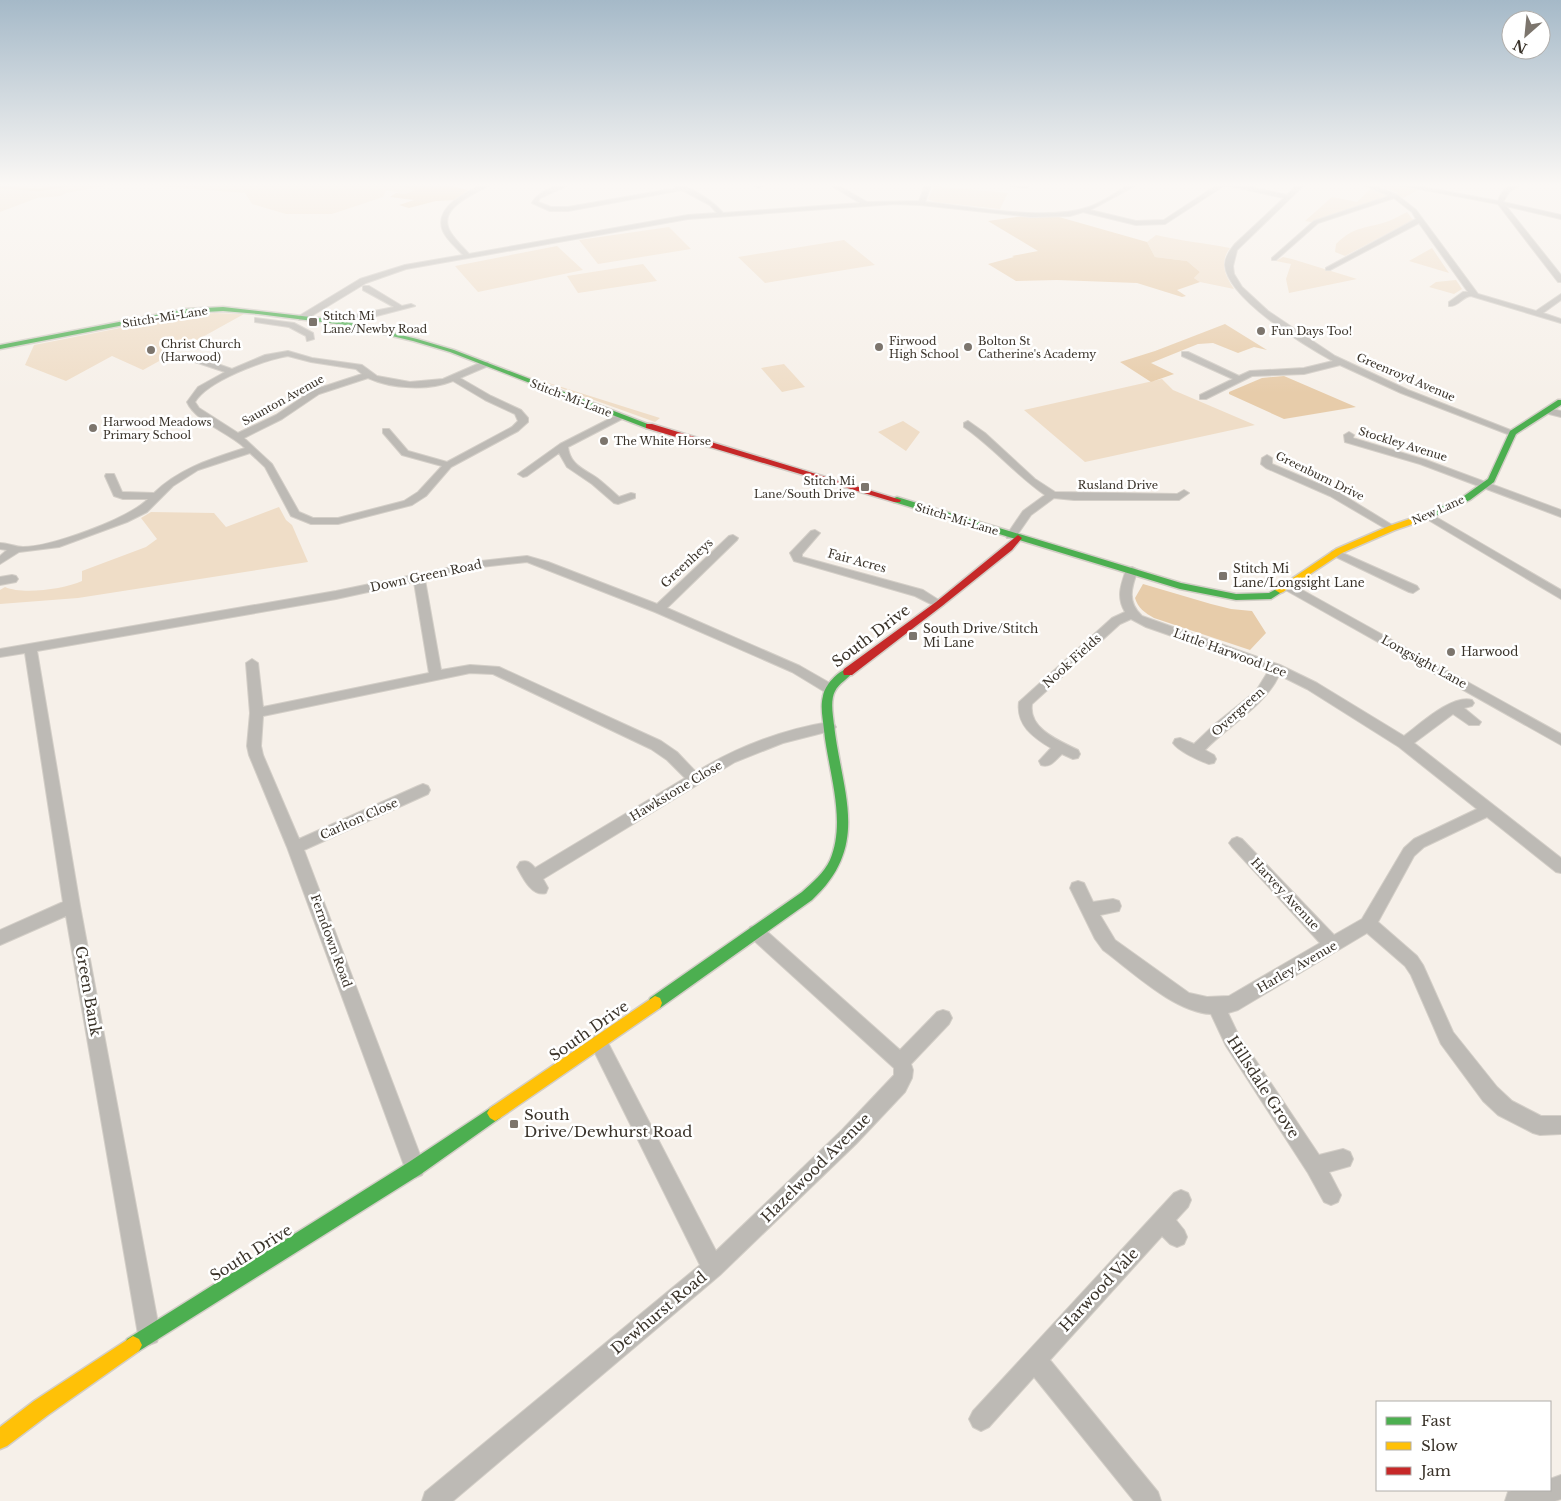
<svg xmlns="http://www.w3.org/2000/svg" width="1561" height="1501" font-family="'Libre Baskerville',serif">
<rect width="100%" height="100%" fill="#f6f0e9"/>
<!-- green -->
<path fill="#efddc7" d="M0,183h122l-56,10 -5,3 -24,2 -37,14z
M140,183h273l-10,3 13,4 -10,4 -20,-4 -3,7 -51,17h-46l-34,-10 -7,-11 -86,-7z
M1384,183l34,7 -15,8 -8,-4 3,-1 -23,-9z
M934,186l74,7 -8,16 -65,-7 -7,-3z
M1370,189l19,8 -78,25 -6,-1 27,-24 25,5z
M1407,212l6,8 -68,36 -10,-4 1,-8c19,-19 31,-15 53,-23 7,-3 12,-6 18,-9z
M669,227l22,22 -93,15 -19,-24z
M1156,235c25,6 49,8 74,13 -11,15 -5,27 4,41l-34,-7 -6,-4 6,-6 -13,-11 -32,-4 -8,-15z
M844,240l31,25 -110,18 -27,-26z
M557,246l26,24 -105,22 -23,-26z
M1432,248l17,25 -40,-12z
M1283,257l9,2 65,20 -68,14 -3,-14 5,-15 -15,-3z
M643,264l14,17 -79,12 -11,-17z
M1456,280l6,9 -8,5 -25,-7 7,-5z
M214,313l30,1 -101,56 -31,-14 -46,25 -41,-16 9,-20 91,-18z
M784,364l21,23 -23,5 -21,-24z
M536,379l124,39 -5,4z
M1162,379l11,11 82,35 -170,37 -61,-52z
M903,421l17,11 -14,19 -28,-19z
M279,507l7,13 6,5 16,37 -230,36 -78,6v-14l5,-3c18,8 59,2 77,-6v-10l64,-24 11,-8 -16,-21 10,-6 63,1 12,14z"/>
<!-- forest -->
<path fill="#e7ccaa" d="M413,183h25l30,7 -13,10 -19,1 -27,7 -10,-3 15,-5 -24,-3 6,-4 10,1 9,-4 -13,-4z
M1024,216l35,1 88,25 8,15 32,4 13,11 -6,6 6,4 -23,8 9,6 -4,1 -45,-14 -80,-3 -41,1 -28,-17 26,-7 -2,-1 26,-5 -50,-30z
M1225,324l42,26 -13,-3 -16,6 -25,-10 -15,1 -47,19 23,11 -23,8 -31,-20 35,-11z
M1284,376l72,31 -72,12 -55,-25v-2l33,-14z
M1143,584l68,20 20,5 21,2 14,22 -16,17 -96,-32c-9,-5 -16,-10 -19,-20z"/>
<g fill="none" stroke-linecap="round" stroke-linejoin="round">
<!-- stream -->
<path stroke="#e2c198" stroke-width="2.5" d="M0,187l38,3 21,-3 16,-4"/>
<defs>
<path id="street" d="M485,183h8c-15,10 -59,24 -42,50 5,8 12,14 18,21l219,-39 29,-2 -7,-8 -28,-15 -114,21h-18l-18,-8c6,-12 28,-20 41,-20l-33,15 -2,4 13,5h17l109,-19 -3,-3 3,-2c15,6 34,16 46,30l137,-10 -33,-20h7l33,19 52,-1 7,-18h6l-7,19c45,4 122,20 164,5 15,-5 29,-16 43,-24h8l-50,27 46,11 28,-1 56,-37h13l54,12 12,-12h7l-69,67 -4,16 1,8 8,13 26,24 67,45 73,34 110,43 -5,3 -3,-1 -109,-42 -61,-28 -36,9 -52,2 -46,23h-6v-4l33,-16 -51,-23v-4h6l51,24 11,-5 54,-3 29,-7c-28,-15 -106,-63 -108,-96 0,-8 5,-15 10,-21l49,-46 -59,-13 -60,39 -29,1 -53,-13 -13,4 -39,1 -110,-12 -27,-1 -206,15 -282,50 -40,14 -61,37h-6v-4l61,-37 45,-14 58,-10c-7,-8 -16,-15 -20,-24 -10,-24 25,-40 42,-48z
M750,183h8l4,3 -3,2z
M1011,183h20l-5,5 -15,-2z
M1360,183h8l29,12 19,15 62,84 58,17 25,-17v6l-18,13 18,6v4l-90,-27c-8,0 -13,11 -22,10v-4l14,-10h5l-49,-69 -89,47h-4v-2l90,-49 -4,-7 -18,-14 -76,25 -42,37h-4v-2l42,-37 75,-25z
M1388,183h13l97,18c4,-12 12,-18 25,-18l-14,9 -6,10 58,13v4l-55,-13 55,69v7h-3l-60,-78z
M363,286h6l33,20 9,-2 4,2 -73,19v-4l17,-7 35,-7 -31,-17z
M255,318l39,5 19,10 1,6 -7,2 -1,-5 -17,-9 -34,-5z
M288,351l24,7 50,7 15,11 33,6 33,-3 39,-17h6v4l-28,12 31,18 30,14 7,8v4l-10,9 -67,36 -25,29 -14,9 -74,19h-27l-20,-8 -26,-49 -15,-14 -52,17 -25,16 -26,26 -20,10 -68,25 -40,5 -19,12v-8l7,-6 -7,-1v-6c8,0 15,4 23,4 28,0 105,-28 125,-48h-25l-9,-3 -9,-20 1,-2h8l8,18 32,1c26,-25 57,-34 91,-45 -17,-16 -49,-26 -58,-46l11,-15 27,-15 -42,-14v-4h6l43,15 33,-14zM288,356l23,6 45,7 6,5 -49,16 -37,25 -38,18 -39,-25 -4,-6c12,-21 69,-42 93,-46zM368,378c24,11 60,13 85,3l32,19 30,14 3,7 -6,6 -65,35 -39,-11 -19,-22h-6v4l19,22 40,11 -24,26 -14,9 -66,17h-25l-14,-6 -27,-48 -28,-26 38,-19 37,-25z
M1548,408l13,3v6l-16,-4v-4z
M619,414l5,3 -2,2 -54,28c2,18 16,22 29,31 8,6 15,13 22,19l12,-4 4,1v4l-17,6 -4,-1 -22,-19 -25,-17 -8,-14 -32,23 -4,1 -5,-3 42,-30z
M968,421l17,12 50,46 20,13 122,2 7,-4 5,3 -10,7h-105l-20,-2 -23,17 -16,23h-8l-1,-2 17,-25 22,-16c-29,-20 -52,-48 -81,-68v-4z
M1349,432l5,3 -1,3 73,22 135,50v7l-141,-53 -75,-22 -1,-7z
M1267,455l5,3v6l66,28 59,36 -1,2h-8l-58,-34 -64,-28 -5,-4 1,-6z
M1429,513l132,77v9l-136,-81 -1,-2z
M815,530l5,3 -18,21v3l121,33 22,14 -6,4 -24,-12 -121,-35 -4,-8 21,-22z
M733,535l5,3 -1,2 -70,68 133,58 35,20 1,3 -1,3h-10l-33,-20 -137,-60 -128,-50 -46,5 -56,13 16,90 29,-5 29,2 162,74 16,11 19,20c41,-25 85,-42 133,-50l5,2 2,3 -2,3 -51,13 -48,19 -192,117 5,9 -2,5c-14,4 -23,-15 -29,-26l3,-5c7,-2 10,0 15,6l150,-90 -18,-18 -16,-11 -158,-75 -23,-1 -207,43 -2,30 2,9 36,84 119,-53 5,-2 5,2 2,4 -2,4 -124,56 121,318 -3,7 -7,3 -7,-3 -3,-7 -118,-321 -38,-92 -2,-9 3,-33 -4,-50 6,-4 6,4 5,44 166,-34 -15,-91 -78,17 -299,52 43,255 80,428 -3,8 -8,3 -8,-3 -3,-8 -72,-418 -66,29v-15l63,-28 -38,-249 -25,4v-8l336,-58 145,-30 46,-5 21,6 109,42 72,-68z
M1336,550l81,36 2,3 -6,4 -4,-1 -77,-37 -2,-2 2,-2z
M1132,567l6,3c-7,18 -11,32 4,46l138,49 37,18 87,53c15,-11 48,-42 68,-36l2,3 -2,3 -8,2 17,14 -2,3h-10l-16,-11 -39,29 147,115v15l-5,-1 -69,-55 -63,30 -10,9 -36,66 39,34 6,9 30,67 44,55 15,14 29,15h20v18l-21,1 -7,-2 -35,-18 -15,-14 -42,-57 -30,-69 -6,-9 -38,-33 -129,77 -10,3 10,21 81,121 24,-6 7,3 3,7 -3,7 -21,6 12,23 -3,7 -7,3 -7,-3 -16,-29 -82,-127 -15,-32c-37,-2 -78,-42 -108,-64l-8,-11 -25,-51 2,-5 6,-2 6,2 9,19 20,-3 6,2 2,5 -2,5 -19,4 15,25 74,53 18,4 22,-1 91,-53 -88,-96 -3,-4 3,-4 5,-2 5,2 92,96 28,-16 42,-71 10,-9 63,-30 -78,-62 -92,-58 -28,-14c-13,30 -51,51 -74,75l9,5 2,4 -2,4 -5,1c-9,-3 -31,-13 -36,-21l2,-4 5,-1 14,6 21,-20 41,-33 13,-21 -123,-43 -15,-8 -11,5 -88,80c-4,25 28,37 46,46l2,4 -2,4 -5,1 -11,-5c-7,6 -11,14 -21,11l-2,-4 12,-13c-18,-11 -35,-23 -32,-46l93,-84 13,-6c-9,-15 -4,-27 1,-42z
M12,575l4,1 2,3 -2,3 -16,3v-8z
M1286,581l275,153v11l-279,-157 -2,-3z
M756,925l6,2 138,123 37,-38 6,-2 6,2 3,6 -3,6 -38,40 2,6 -1,8 -7,14 -49,52 -136,131 -267,226h-31l3,-9 275,-227 -107,-216 -3,-6 3,-6 6,-3 6,3 111,214 126,-121 52,-55v-7l-144,-131 -2,-5 2,-5z
M1181,1190l7,3 3,7 -3,7 -12,13 8,10 3,7 -3,7 -7,3 -7,-3 -8,-8 -112,124 108,132 3,9h-27l-100,-124 -45,50 -8,4 -8,-4 -4,-8 4,-8 201,-218z
M1561,1475v24l-6,2h-50l3,-9 7,-2h35v-11z"/>
<path id="fast" d="M1557,183h4v2z
M223,307l122,14 72,18 37,11 199,76 -7,2 -196,-76 -37,-11 -68,-16 -87,-11 -35,-3 -37,2 -186,36v-4l186,-36z
M1558,400h3v5l-45,29 -22,48 -24,18 -37,17h-6v-4l37,-17 24,-17 22,-48z
M897,497l284,86 55,11 33,-1 11,-6 5,3 -14,9 -35,1 -56,-11 -286,-87v-4z
M848,668l5,4c-5,7 -14,11 -18,19 -5,10 -2,24 -1,34 8,69 37,120 -22,175l-152,108 -5,2 -5,-2 -2,-5 2,-5 152,-106c10,-9 22,-19 28,-32 17,-40 -2,-89 -6,-130 -1,-11 -4,-23 -1,-34 2,-11 14,-24 25,-28z
M495,1105l5,3 3,5 -3,5 -79,56 -282,177 -6,3 -6,-3 -3,-6 3,-6 282,-177z"/>
<path id="slow" d="M1430,512l4,3 -1,2 -38,13 -53,23 -59,39 -3,1 -5,-3 61,-41 53,-23z
M655,996l5,2 2,5 -2,5 -160,110 -5,3 -5,-3 -3,-5 3,-5z
M133,1336l6,3 3,6 -3,6 -91,64 -41,31 -7,3v-22l34,-26z"/>
<path id="jam" d="M646,424h6l249,76 -1,2h-6l-248,-74z
M1018,535l4,3 -10,12 -70,56 -90,69h-8l-1,-3 1,-3 92,-67z"/>
</defs>
<!-- street casing -->
<use href="#street" stroke="#d3cec7" stroke-width="2"/>
<!-- fast casing -->
<use href="#fast" stroke="#d3cec7" stroke-width="3"/>
<!-- slow casing -->
<use href="#slow" stroke="#d3cec7" stroke-width="3"/>
<!-- jam casing -->
<use href="#jam" stroke="#d3cec7" stroke-width="3"/>
<!-- street -->
<use href="#street" fill="#bdbab5" fill-rule="evenodd"/>
<!-- fast -->
<use href="#fast" fill="#4caf50" fill-rule="evenodd"/>
<!-- slow -->
<use href="#slow" fill="#ffc107" fill-rule="evenodd"/>
<!-- jam -->
<use href="#jam" fill="#c62828" fill-rule="evenodd"/>
</g>
<!-- sky -->
<linearGradient id="sky" x2="0" y2="1"><stop stop-color="#a5b9c8"/><stop offset="0.47" stop-color="#fbf8f5"/><stop offset="1" stop-color="#fbf8f5" stop-opacity="0"/></linearGradient>
<rect width="1561" height="393" fill="url(#sky)"/>
<!-- markers -->
<g fill="#7c756d" stroke="#fff" stroke-width="2">
<rect x="308" y="317" width="10" height="10" rx="2.5"/>
<circle cx="1261" cy="331" r="5"/>
<circle cx="879" cy="347" r="5"/>
<circle cx="968" cy="347" r="5"/>
<circle cx="151" cy="350" r="5"/>
<circle cx="93" cy="428" r="5"/>
<circle cx="604" cy="441" r="5"/>
<rect x="860" y="482" width="10" height="10" rx="2.5"/>
<rect x="1218" y="571" width="10" height="10" rx="2.5"/>
<rect x="908" y="631" width="10" height="10" rx="2.5"/>
<circle cx="1451" cy="652" r="5"/>
<rect x="509" y="1119" width="10" height="10" rx="2.5"/>
</g>
<g text-anchor="middle" stroke-width="5" stroke-linejoin="round" paint-order="stroke">
<!-- far-poi labels -->
<g font-size="11" fill="#3a332a" stroke="#fff" text-anchor="start">
<text x="323" y="320">Stitch Mi<tspan x="323" dy="13">Lane/Newby Road</tspan></text>
<text x="1271" y="335">Fun Days Too!</text>
<text x="889" y="345">Firwood<tspan x="889" dy="13">High School</tspan></text>
<text x="978" y="345">Bolton St<tspan x="978" dy="13">Catherine's Academy</tspan></text>
<text x="161" y="348">Christ Church<tspan x="161" dy="13">(Harwood)</tspan></text>
<text x="103" y="426">Harwood Meadows<tspan x="103" dy="13">Primary School</tspan></text>
<text x="614" y="445">The White Horse</text>
<text x="855" y="485" text-anchor="end">Stitch Mi<tspan x="855" dy="13">Lane/South Drive</tspan></text>
</g>
<!-- far-street labels -->
<g font-size="11" fill="#3a332a" stroke="#fff">
<text transform="translate(165 317) rotate(-9)" y="4">Stitch-Mi-Lane</text>
<text transform="translate(1406 377) rotate(23)" y="4">Greenroyd Avenue</text>
<text transform="translate(571 398) rotate(21)" y="4">Stitch-Mi-Lane</text>
<text transform="translate(283 400) rotate(-29)" y="4">Saunton Avenue</text>
<text transform="translate(1403 444) rotate(17)" y="4">Stockley Avenue</text>
<text transform="translate(1320 476) rotate(26)" y="4">Greenburn Drive</text>
<text x="1118" y="489">Rusland Drive</text>
<text transform="translate(1438 510) rotate(-24)" y="4">New Lane</text>
<text transform="translate(957 519) rotate(17)" y="4">Stitch-Mi-Lane</text>
</g>
<!-- street labels -->
<g font-size="12" fill="#3a332a" stroke="#fff">
<text transform="translate(857 561) rotate(15)" y="4">Fair Acres</text>
<text transform="translate(687 563) rotate(-43)" y="4">Greenheys</text>
<text transform="translate(426 576) rotate(-12)" y="4">Down Green Road</text>
<text transform="translate(1230 653) rotate(20)" y="4">Little Harwood Lee</text>
<text transform="translate(1072 661) rotate(-42)" y="4">Nook Fields</text>
<text transform="translate(1424 662) rotate(29)" y="4">Longsight Lane</text>
<text transform="translate(1238 712) rotate(-42)" y="4">Overgreen</text>
<text transform="translate(676 791) rotate(-31)" y="4">Hawkstone Close</text>
<text transform="translate(359 819) rotate(-24)" y="4">Carlton Close</text>
<text transform="translate(1285 894) rotate(47)" y="4">Harvey Avenue</text>
<text transform="translate(331 941) rotate(70)" y="4">Ferndown Road</text>
<text transform="translate(1297 967) rotate(-30)" y="4">Harley Avenue</text>
</g>
<!-- poi labels -->
<g font-size="12" fill="#3a332a" stroke="#fff" text-anchor="start">
<text x="1233" y="573">Stitch Mi<tspan x="1233" dy="14">Lane/Longsight Lane</tspan></text>
<text x="923" y="633">South Drive/Stitch<tspan x="923" dy="14">Mi Lane</tspan></text>
<text x="1461" y="656">Harwood</text>
</g>
<!-- near-street labels -->
<g font-size="15" fill="#3a332a" stroke="#fff">
<text transform="translate(871 636) rotate(-37)" y="5">South Drive</text>
<text transform="translate(88 991) rotate(80)" y="5">Green Bank</text>
<text transform="translate(589 1031) rotate(-35)" y="5">South Drive</text>
<text transform="translate(1263 1087) rotate(57)" y="5">Hillsdale Grove</text>
<text transform="translate(816 1168) rotate(-45)" y="5">Hazelwood Avenue</text>
<text transform="translate(251 1253) rotate(-32)" y="5">South Drive</text>
<text transform="translate(1099 1290) rotate(-47)" y="5">Harwood Vale</text>
<text transform="translate(659 1313) rotate(-40)" y="5">Dewhurst Road</text>
</g>
<!-- near-poi labels -->
<g font-size="15" fill="#3a332a" stroke="#fff" text-anchor="start">
<text x="524" y="1120">South<tspan x="524" dy="17">Drive/Dewhurst Road</tspan></text>
</g>
</g>
<!-- legend -->
<rect x="1376" y="1401" width="175" height="90" fill="#ffffff" stroke="#b0adaa"/>
<rect x="1386" y="1417" width="25" height="8" fill="#4caf50" stroke="#b0adaa"/>
<text x="1421" y="1426" font-size="15" fill="#3a332a">Fast</text>
<rect x="1386" y="1442" width="25" height="8" fill="#ffc107" stroke="#b0adaa"/>
<text x="1421" y="1451" font-size="15" fill="#3a332a">Slow</text>
<rect x="1386" y="1467" width="25" height="8" fill="#c62828" stroke="#b0adaa"/>
<text x="1421" y="1476" font-size="15" fill="#3a332a">Jam</text>
<!-- north arrow -->
<g transform="translate(1526 35) rotate(207)"><circle r="24" fill="#ffffff" stroke="#b0adaa"/>
<path d="M0-4L9 19L0 12L-9 19Z" fill="#7c756d"/>
<text y="-8" font-size="14" font-weight="bold" text-anchor="middle" fill="#3a332a">N</text>
</g>
</svg>
